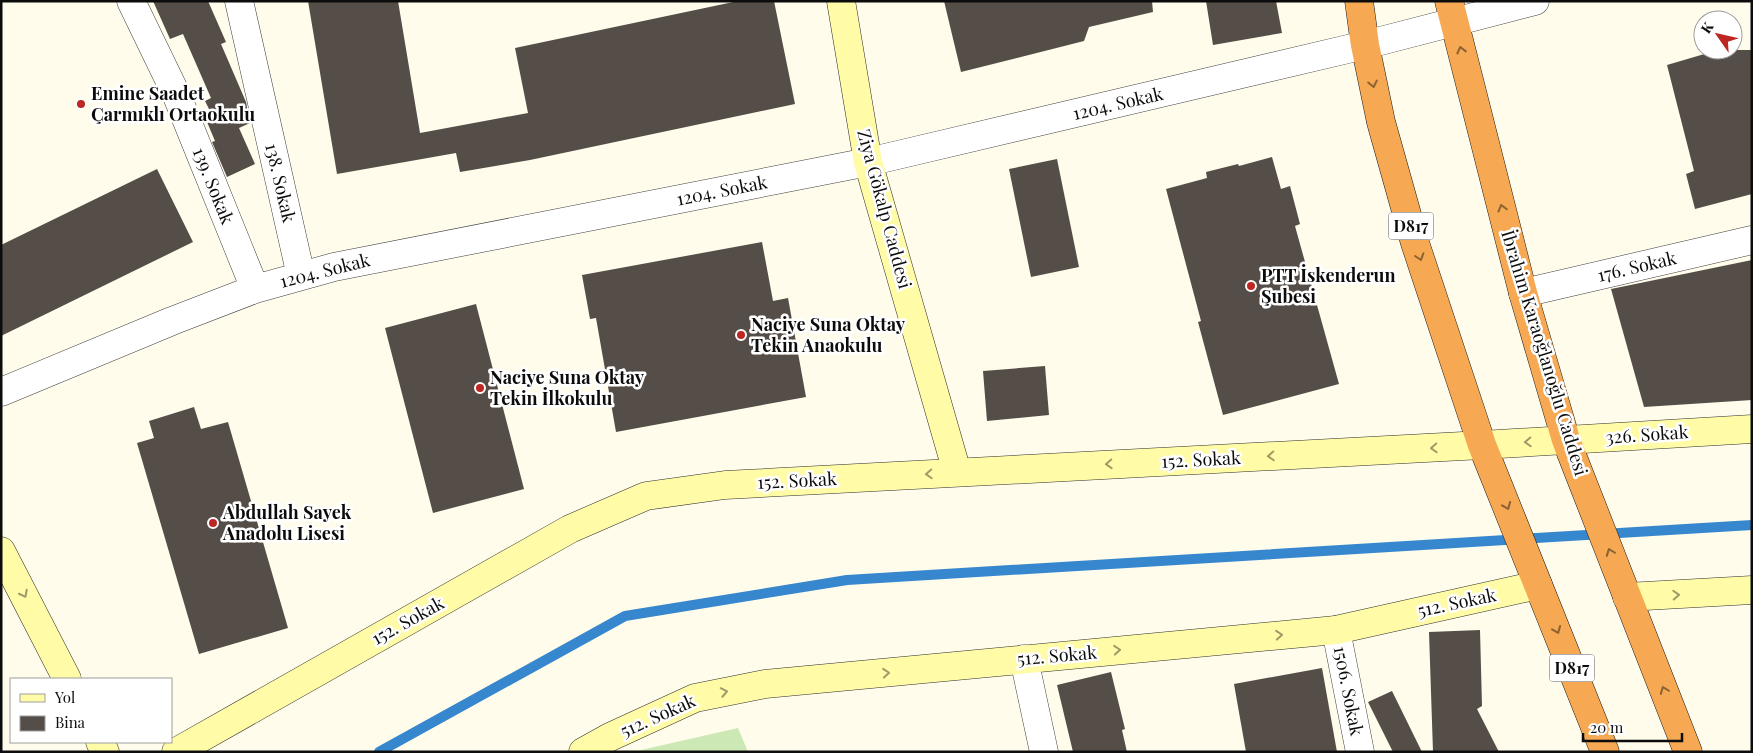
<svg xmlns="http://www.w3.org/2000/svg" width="1753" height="753" font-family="'Playfair Display',serif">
<rect width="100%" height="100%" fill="#fffceb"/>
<!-- green -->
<path fill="#cce9b5" d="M738,728l10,24h-110l3,-2z"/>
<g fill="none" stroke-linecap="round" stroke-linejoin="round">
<!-- stream -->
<path stroke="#3687ce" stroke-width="10" d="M379,752l246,-136 222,-36 905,-55"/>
</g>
<!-- building -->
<path fill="#554e48" d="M153,1h55l18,41 -5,2 25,58 4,21 -11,5 16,36 -28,13 -15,-35 3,-1 -8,-19 7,-3 -9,-18 6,-3 -28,-64 -13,5z
M308,1h90l22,132 108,-20 -13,-65 223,-47h36l21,103 -265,56 -70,12 -4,-19 -119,21z
M944,1h208l1,11 -64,15 -5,14 -123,31z
M1206,1h70l6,32 -69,12z
M1718,50h34v144l-57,15 -9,-35 8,-3 -27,-106z
M1272,157l9,32 9,-3 10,38 -5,2 44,158 -116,31 -25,-93 3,-1 -35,-132 41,-11 -1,-6 32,-8 1,2z
M1057,159l22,108 -48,10 -22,-108z
M157,169l36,73 -192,94v-91z
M762,242l11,59 15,-3 18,99 -190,35 -20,-114 -6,1 -8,-44z
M1752,260v140l-108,7 -33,-118z
M476,304l48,185 -91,24 -48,-185z
M1045,366l4,49 -62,6 -4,-50z
M194,407l7,22 27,-7 60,206 -89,26 -62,-211 17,-5 -5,-17z
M1480,630l2,76 -5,3 22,43h-66l-4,-120z
M1322,668l15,84h-91l-12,-68z
M1111,672l14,57 -3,1 5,22h-54l-16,-67z
M1392,691l30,61h-29l-25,-50z"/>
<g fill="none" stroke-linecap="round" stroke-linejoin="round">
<defs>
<path id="street" d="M131,1l46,95 78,193
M239,1l62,275
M1523,293l229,-53
M1,392l171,-71 83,-32 79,-22 534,-105 497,-117 170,-44
M1336,630l24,122
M1024,659l20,93"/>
<path id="secondary" d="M841,1l27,161 89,310
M1,551l66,128
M1627,597l125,-7
M100,742l5,10
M176,752l394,-223 76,-33 79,-11 757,-40 270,-16
M583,752l27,-15 85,-39 70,-14 571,-54 202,-45"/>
<path id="highway" d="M1359,1l6,44 16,77 34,121 67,202 123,307
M1449,1l74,292 43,147 122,312"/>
</defs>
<!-- street casing -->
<use href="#street" stroke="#3f3f3f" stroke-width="29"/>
<!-- secondary casing -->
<use href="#secondary" stroke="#2e2e2e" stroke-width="29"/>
<!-- highway casing -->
<use href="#highway" stroke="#1d1d1d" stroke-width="29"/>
<!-- street -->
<use href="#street" stroke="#fff" stroke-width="28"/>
<!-- secondary -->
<use href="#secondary" stroke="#fffba6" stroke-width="28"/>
<!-- highway -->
<use href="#highway" stroke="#f6a852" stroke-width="28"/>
</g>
<!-- one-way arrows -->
<defs><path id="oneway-chevron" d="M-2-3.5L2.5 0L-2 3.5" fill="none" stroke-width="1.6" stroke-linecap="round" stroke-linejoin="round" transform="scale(1.25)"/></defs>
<g stroke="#8d6232">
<use href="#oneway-chevron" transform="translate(1461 50) rotate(-104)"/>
<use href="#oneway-chevron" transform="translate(1373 84) rotate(78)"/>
<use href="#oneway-chevron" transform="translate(1502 208) rotate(-105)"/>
<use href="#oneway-chevron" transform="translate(1420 257) rotate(72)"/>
<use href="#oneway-chevron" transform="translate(1507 506) rotate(68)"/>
<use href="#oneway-chevron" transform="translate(1610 552) rotate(-111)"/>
<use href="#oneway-chevron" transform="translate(1557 630) rotate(68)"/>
<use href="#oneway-chevron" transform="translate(1664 690) rotate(-111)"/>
</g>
<g stroke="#9e9b68">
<use href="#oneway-chevron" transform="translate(1528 442) rotate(177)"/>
<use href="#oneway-chevron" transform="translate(1434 448) rotate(177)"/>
<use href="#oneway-chevron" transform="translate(1271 456) rotate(177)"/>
<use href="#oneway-chevron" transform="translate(1109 464) rotate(177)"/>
<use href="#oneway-chevron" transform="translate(929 474) rotate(177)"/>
<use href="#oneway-chevron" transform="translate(24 594) rotate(63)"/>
<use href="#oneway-chevron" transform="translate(1676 595) rotate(-3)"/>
<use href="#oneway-chevron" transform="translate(1279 635) rotate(-5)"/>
<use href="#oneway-chevron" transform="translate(1117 650) rotate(-5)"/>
<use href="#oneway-chevron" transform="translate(886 673) rotate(-5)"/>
<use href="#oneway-chevron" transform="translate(724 692) rotate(-11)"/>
</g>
<!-- markers -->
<g fill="#bd2623" stroke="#fff" stroke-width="2">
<circle cx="81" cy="104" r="5"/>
<circle cx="1251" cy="286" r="5"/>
<circle cx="741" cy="335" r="5"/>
<circle cx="480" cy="388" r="5"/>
<circle cx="213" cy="523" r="5"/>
</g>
<g text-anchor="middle" stroke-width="5" stroke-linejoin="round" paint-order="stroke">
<!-- shield labels -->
<g fill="#fff" stroke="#555" stroke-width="1">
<rect x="1388.5" y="212.5" width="45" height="27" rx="4"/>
<rect x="1549.5" y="654.5" width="45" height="27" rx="4"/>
</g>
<g font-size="16" font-weight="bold" fill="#0c0c0c">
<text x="1411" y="232">D817</text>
<text x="1572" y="674">D817</text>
</g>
<!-- poi labels -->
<g font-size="18" font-weight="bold" fill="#0c0c0c" stroke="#fff" text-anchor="start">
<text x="91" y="100">Emine Saadet<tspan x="91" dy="21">Çarmıklı Ortaokulu</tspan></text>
<text x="1261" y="282">PTT İskenderun<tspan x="1261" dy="21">Şubesi</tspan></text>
<text x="751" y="331">Naciye Suna Oktay<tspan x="751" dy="21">Tekin Anaokulu</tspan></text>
<text x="490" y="384">Naciye Suna Oktay<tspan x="490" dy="21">Tekin İlkokulu</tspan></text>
<text x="223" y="519">Abdullah Sayek<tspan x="223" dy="21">Anadolu Lisesi</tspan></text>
</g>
<!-- street labels -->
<g font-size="18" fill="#0c0c0c" stroke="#fff">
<text transform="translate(1118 104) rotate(-13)" y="6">1204. Sokak</text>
<text transform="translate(280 183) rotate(77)" y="6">138. Sokak</text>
<text transform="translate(213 186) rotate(68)" y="6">139. Sokak</text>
<text transform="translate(722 191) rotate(-11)" y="6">1204. Sokak</text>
<text transform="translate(884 209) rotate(75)" y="6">Ziya Gökalp Caddesi</text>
<text transform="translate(1637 267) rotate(-13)" y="6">176. Sokak</text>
<text transform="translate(325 271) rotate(-14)" y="6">1204. Sokak</text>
<text transform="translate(1544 353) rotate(73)" y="6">İbrahim Karaoğlanoğlu Caddesi</text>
<text transform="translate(1647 435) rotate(-4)" y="6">326. Sokak</text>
<text transform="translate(1201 460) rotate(-3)" y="6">152. Sokak</text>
<text transform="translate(797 481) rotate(-3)" y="6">152. Sokak</text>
<text transform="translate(1457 603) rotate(-12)" y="6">512. Sokak</text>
<text transform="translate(408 621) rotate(-29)" y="6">152. Sokak</text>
<text transform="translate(1057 656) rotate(-5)" y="6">512. Sokak</text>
<text transform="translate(1348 691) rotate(79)" y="6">1506. Sokak</text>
<text transform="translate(658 716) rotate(-24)" y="6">512. Sokak</text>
</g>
</g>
<!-- border -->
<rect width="1753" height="753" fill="none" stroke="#0c0c0c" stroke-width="5"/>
<!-- legend -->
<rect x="10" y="678" width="162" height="65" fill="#ffffff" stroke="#9e9e9e"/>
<rect x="20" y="694" width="25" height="8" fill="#fffba6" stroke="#9e9e9e"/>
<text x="55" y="703" font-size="15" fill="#0c0c0c">Yol</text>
<rect x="20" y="716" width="25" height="15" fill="#554e48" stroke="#9e9e9e"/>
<text x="55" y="728" font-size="15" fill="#0c0c0c">Bina</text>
<!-- north arrow -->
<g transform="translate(1718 35) rotate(304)"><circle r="24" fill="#ffffff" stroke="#9e9e9e"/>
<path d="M0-4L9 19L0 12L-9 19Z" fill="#bd2623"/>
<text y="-8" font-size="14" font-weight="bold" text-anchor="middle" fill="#0c0c0c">K</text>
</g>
<!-- scale -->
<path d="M1583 733v8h99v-8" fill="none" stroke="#0c0c0c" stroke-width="2.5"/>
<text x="1590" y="733" font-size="15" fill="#0c0c0c" stroke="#ffffff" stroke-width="4" paint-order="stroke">20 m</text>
</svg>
